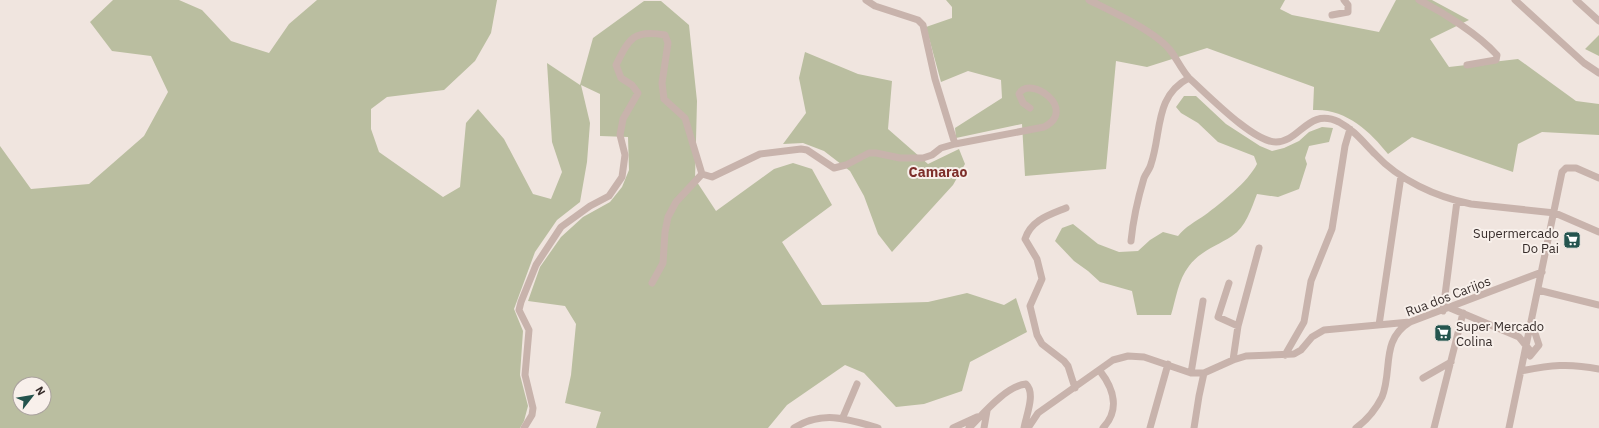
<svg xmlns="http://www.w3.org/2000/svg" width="1599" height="428" font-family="'IBM Plex Sans',sans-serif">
<rect width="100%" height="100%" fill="#f0e5df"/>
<!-- green -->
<path fill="#babea0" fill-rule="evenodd" d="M113,0h66l23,10 29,31 38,12 20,-29 28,-24h180l-6,33 -16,28 -31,29 -57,7 -16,12v20l8,23 64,45 17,-10 6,-64 12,-14 26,30 29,55 18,5 11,-27 -10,-30 -5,-79 33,22 13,-47 51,-37h17l28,24 8,76 -2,78 21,32 58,-42 19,-6 19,6 20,36 -50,37 40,63 106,-3 39,-9 37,12 12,-7 11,34 -57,30 -8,29 -38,13 -28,3 -32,-34 -19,-8 -58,40 -19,23h-172l5,-16 -36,-9 6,-28 5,-51 -11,-18 -37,-5 12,-34 21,-30 22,-20 27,-15 12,-15 7,-17 -1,-33 -28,-1v-42l-19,-9 9,38 -3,39 -7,40 -23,18 -22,32 -21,57 9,22 -3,44 8,31 -4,15 -4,7h-520v-282l31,43 58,-5 55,-48 24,-44 -17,-36 -39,-5 -22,-29zM20,384h24v24h-24z
M946,0h339l-5,9 12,6 87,17 17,-32h36l37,20 -39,19 19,28 69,-8 58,42 23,3v31l-57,-3 -24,12 -5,28 -101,-35 -24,17c-18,-23 -43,-46 -75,-44l1,-23 -107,-39 -60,19 -31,-6 -10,108 -81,7 -3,-52 -66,14 -1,-10 47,-30 -1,-18 -33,-9 -27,11 -15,-55 26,-9v-11z
M1599,35v21l-14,-7z
M805,52l53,22 34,7 -4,48 40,35 31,-15 6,15 -12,21 -61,67 -14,-18 -14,-38 -14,-25 -26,-20 -21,-8 -20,1 23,-31 -7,-35z
M1184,96h12l30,28 34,22 12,5 12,-3 15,-7 10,-9 13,-5 11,1 -4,14 -20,4 -4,12 2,6 -8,25 -21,8 -21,-3c-6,15 -11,33 -25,42 -15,10 -32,15 -43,30 -11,14 -13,33 -18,49h-34l-5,-24 -32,-9 -12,-11 -14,-10 -19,-20 7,-13 11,-4 25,20 21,8 19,-1 12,-11 13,-8 15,4c8,-10 17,-14 27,-21 16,-12 43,-33 52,-51l-3,-8 -36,-14 -20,-19 -17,-10 -5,-6z"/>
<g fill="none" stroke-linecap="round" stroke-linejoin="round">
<!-- minor -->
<path stroke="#c8b3ac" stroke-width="7" d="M866,0l9,6 43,14 5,5 12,54 20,65
M1089,0c22,11 66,31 81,50 7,9 11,19 19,28 18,16 64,64 87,64 24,0 32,-35 63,-20 15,8 24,20 36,32 24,26 61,43 96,50l84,9 44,19
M1419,0c25,13 59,34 78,55l-1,5 -29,5
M1515,0l69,63 15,10
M1576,0l23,21
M1332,15l16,-3v-7l-4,-5
M1066,208c-17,7 -35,12 -41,31l12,20 5,20 -12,27 7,29 5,9 22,17 4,5 7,22
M1131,241c2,-20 7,-43 13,-63 2,-5 6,-9 7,-14 11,-32 3,-68 38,-86
M652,283l11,-20 2,-31 3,-15 8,-15 26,-28
M1229,283l-11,34 20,9
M1538,290l61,15
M1450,308l69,29 13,16
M1443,311l14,-110
M1379,325l22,-149
M1285,355l19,-33 7,-41 21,-52 13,-83 5,-17
M1530,356l9,-11 -7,-21
M1233,360l5,-34 21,-78
M1100,371c14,18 20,39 3,57
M1521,371c29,-6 48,-8 78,-2
M1191,373l12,-72
M1423,378l28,-16
M843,417l14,-33
M524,428l8,-13 1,-7 -8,-33 4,-45 -10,-20 2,-8 15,-37 25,-38 29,-21 19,-10 13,-19 3,-22 -5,-20 3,-16 15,-26 -6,-8 -11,-7 -5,-13c13,-26 17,-36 49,-30l3,8 -6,40 2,16 21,19 17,56 10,3 48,-23 41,-5 6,1 27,18 12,-3 23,-12h7l24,5h23l9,-3 9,-7 14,-4 89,-17c35,-18 -15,-53 -25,-33l4,9 7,5
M794,428c29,-18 54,-9 84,0
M953,428l24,-11
M969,428c14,-14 37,-42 57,-44 10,9 0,32 -2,44
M984,428l3,-17
M1028,428l10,-15 75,-53 15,-4 16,1 47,16h13l29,-13 13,-4 48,-2 7,-4 11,-13 12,-7 86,-8
M1150,428l18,-64
M1194,428l5,-32 5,-23
M1356,428c11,-8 20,-19 26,-31 11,-27 -2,-57 28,-75l132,-50
M1434,428l29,-115
M1509,428l53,-256 4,-4h10l23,10"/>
</g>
<!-- icons -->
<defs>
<symbol id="supermarket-square" viewBox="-11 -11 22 22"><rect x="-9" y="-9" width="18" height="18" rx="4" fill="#24544e" stroke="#f8f0eb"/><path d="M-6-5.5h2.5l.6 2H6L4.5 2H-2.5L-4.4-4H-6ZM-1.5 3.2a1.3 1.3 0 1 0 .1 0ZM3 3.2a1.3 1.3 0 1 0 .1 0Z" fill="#fff"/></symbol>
</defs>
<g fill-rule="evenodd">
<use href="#supermarket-square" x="1562" y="230" width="20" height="20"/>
<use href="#supermarket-square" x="1433" y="323" width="20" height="20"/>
</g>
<g text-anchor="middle" stroke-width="4" stroke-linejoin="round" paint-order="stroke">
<!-- poi labels -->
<g font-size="13" fill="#362c2a" stroke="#f8f0eb" text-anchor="end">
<text x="1559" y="238">Supermercado<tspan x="1559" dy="15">Do Pai</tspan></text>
<text x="1456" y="331" text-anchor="start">Super Mercado<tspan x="1456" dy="15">Colina</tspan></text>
</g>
<!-- street labels -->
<g font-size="13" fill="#362c2a" stroke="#f8f0eb">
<text transform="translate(1448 296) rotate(-21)" y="5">Rua dos Carijos</text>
</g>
<!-- neighbourhood labels -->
<g font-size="14" font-weight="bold" fill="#7e2f2b" stroke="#f8f0eb">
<text x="938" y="177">Camarao</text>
</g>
</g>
<!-- north arrow -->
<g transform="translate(32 396) rotate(59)"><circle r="19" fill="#f8f0eb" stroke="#aaa29e"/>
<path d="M0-3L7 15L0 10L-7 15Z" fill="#24544e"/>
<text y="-6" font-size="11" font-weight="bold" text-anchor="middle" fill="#362c2a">N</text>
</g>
</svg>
